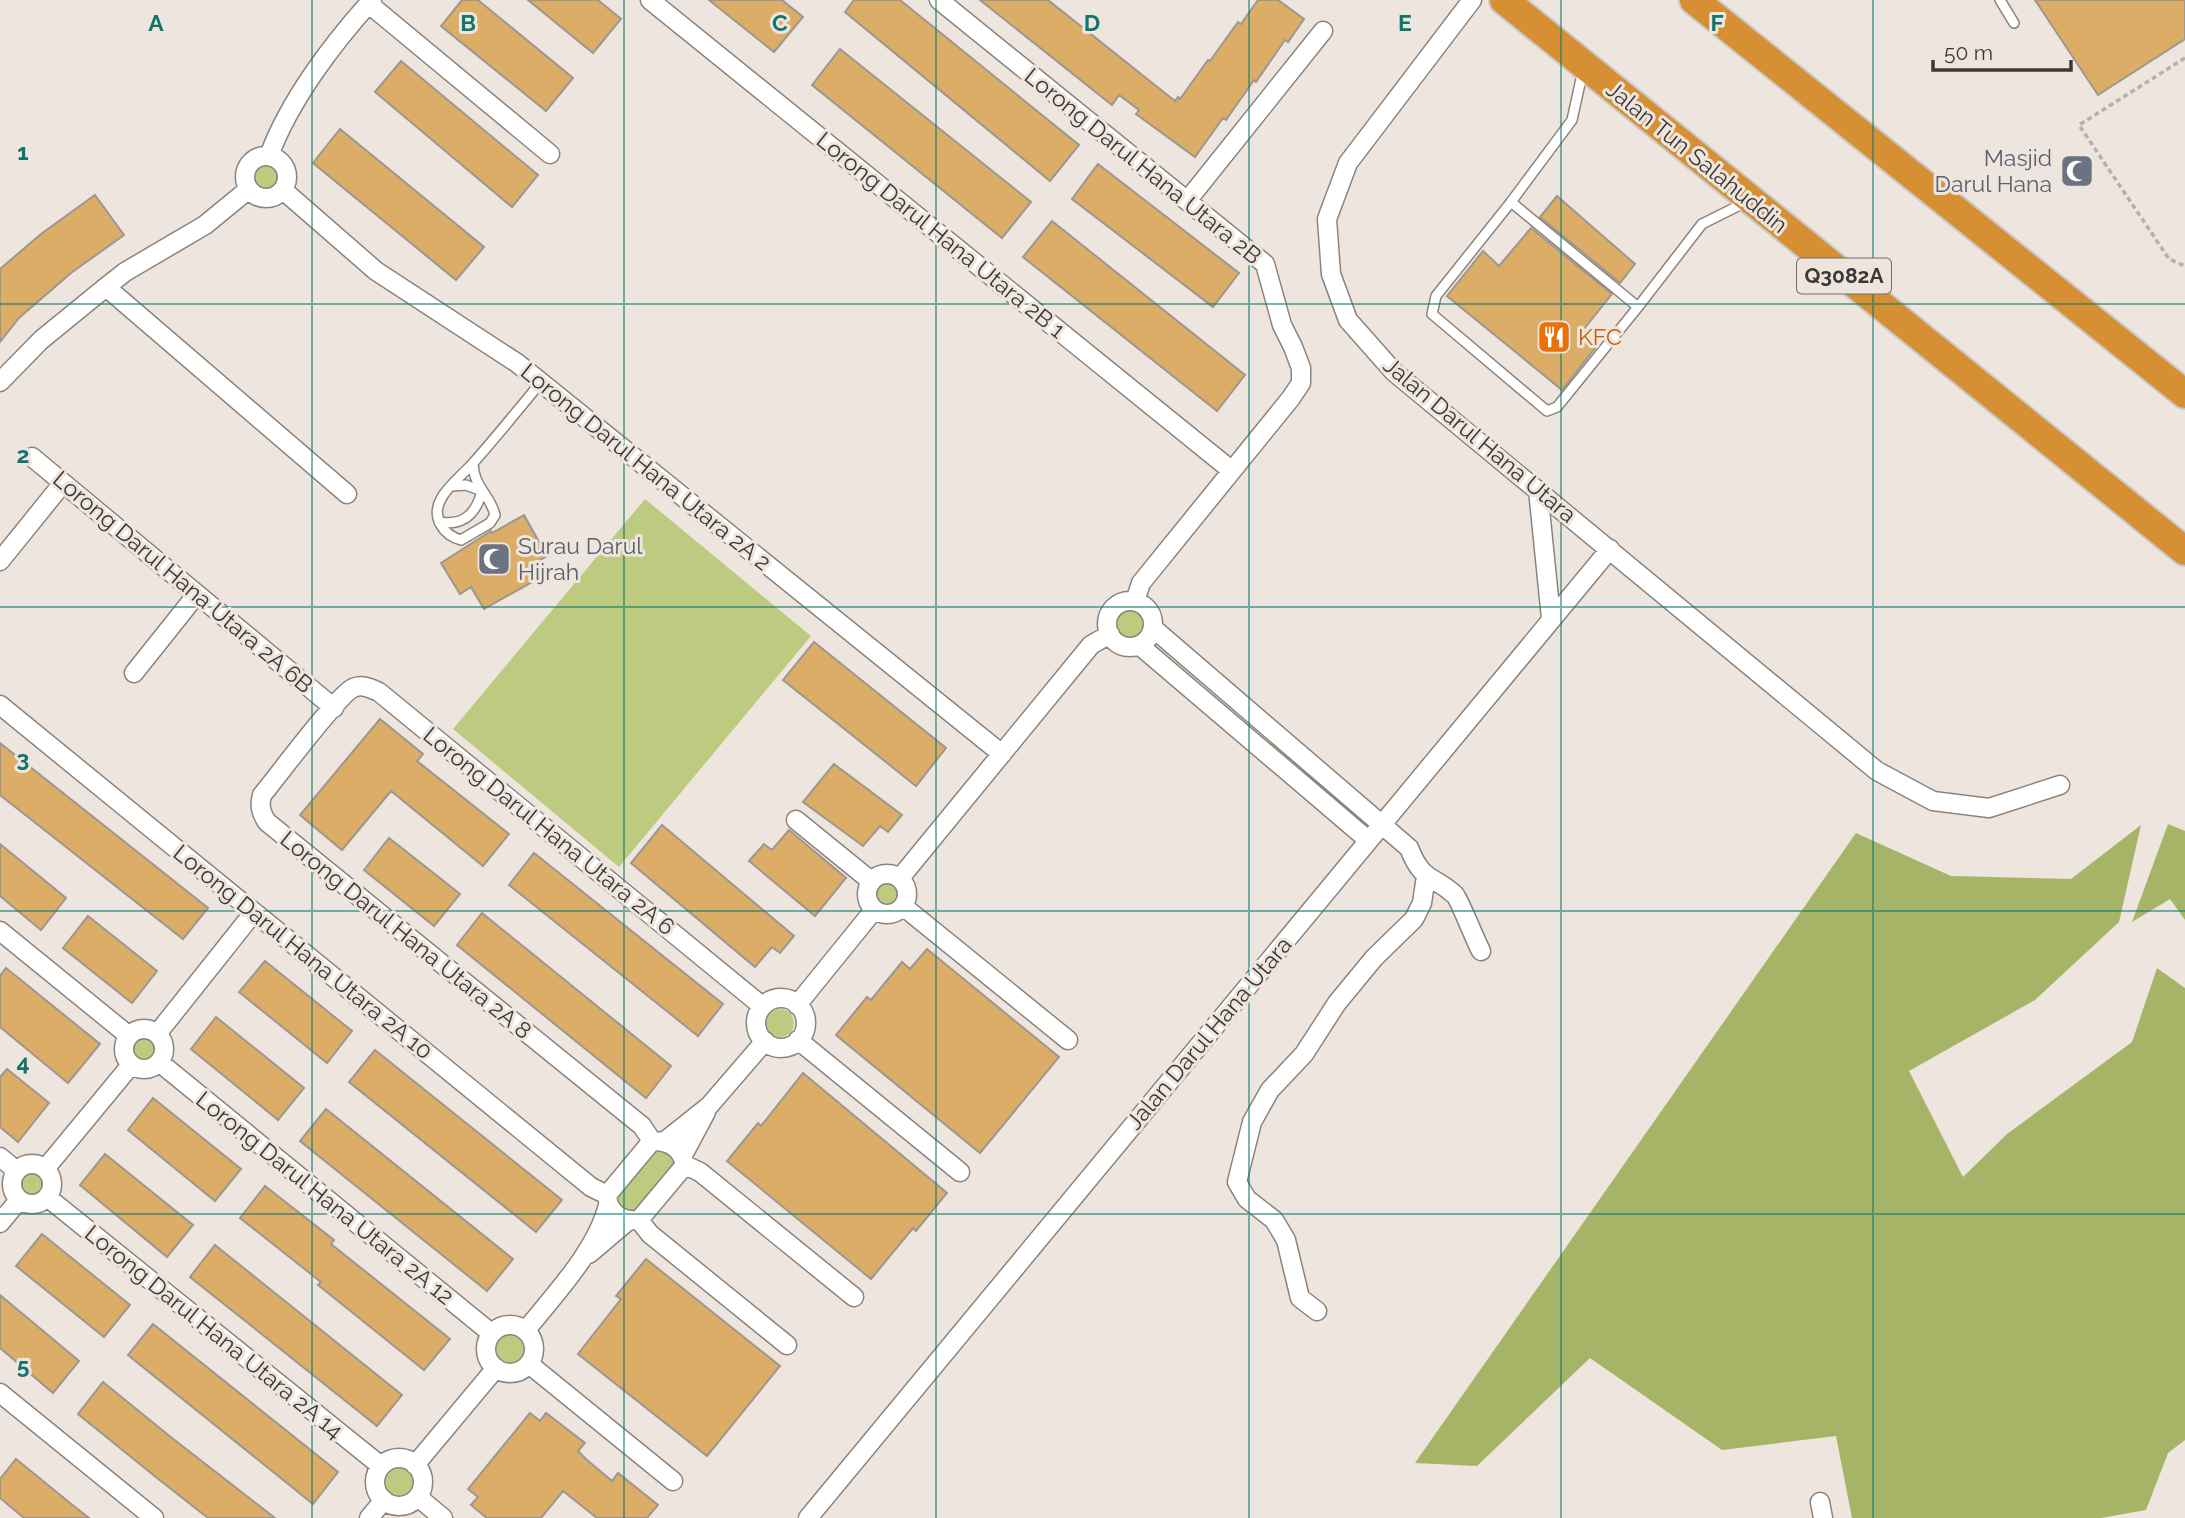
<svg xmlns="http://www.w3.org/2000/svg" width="2185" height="1518" font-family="Raleway,sans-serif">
<rect width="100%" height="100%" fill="#eee6de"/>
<!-- green -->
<path fill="#bccb7f" d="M251 177a15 15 0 1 1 30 0a15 15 0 1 1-30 0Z
M645,499l166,137 -192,231 -166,-138z
M1115 624a15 15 0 1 1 30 0a15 15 0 1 1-30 0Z
M873 895a14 14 0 1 1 28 0a14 14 0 1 1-28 0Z
M766 1023a14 14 0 1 1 28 0a14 14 0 1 1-28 0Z
M128 1049a15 15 0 1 1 30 0a15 15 0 1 1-30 0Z
M659,1148l12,5 5,9 -41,51c-13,-4 -19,-7 -17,-22l35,-41z
M17 1184a15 15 0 1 1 30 0a15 15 0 1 1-30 0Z
M496 1349a15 15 0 1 1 30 0a15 15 0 1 1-30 0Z
M385 1482a14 14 0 1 1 28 0a14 14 0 1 1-28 0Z"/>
<!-- forest -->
<path fill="#a5b466" d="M2168,824l17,7v89l-15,-21 -38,23z
M2141,825l-22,97 -84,78 -126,71 54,106 44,-43 125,-92 25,-74 28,20v452l-17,13 -22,57 -45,8h-249l-16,-82 -114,14 -132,-92 -113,108 -62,-3 441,-630 95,43 120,3z"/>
<!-- building -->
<path fill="#dcad67" stroke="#9d978f" stroke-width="2" d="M462,0h16l95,78 -27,33 -105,-85z
M528,0h70l23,19 -28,34z
M709,0h73l21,17 -29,35z
M854,0h46l179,145 -29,36 -205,-169z
M980,0h68l127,101 3,-4 2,2 28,-39 2,1 28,-39 3,2 17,-24h20l26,19 -16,23 -3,-2 -29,42 -2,-2 -28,40 -3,-2 -28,39 -59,-43 3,-4 -20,-15 -7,10z
M2035,0h150v39l-87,56z
M840,49l191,153 -29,36 -190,-153z
M401,61l137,114 -26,32 -137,-115z
M340,129l144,118 -28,33 -143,-117z
M1098,164l141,109 -26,34 -141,-108z
M95,195l29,40 -53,38 -52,45 -19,24v-73l41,-35z
M1557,196l78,68 -15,19 -80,-66z
M1052,221l193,154 -28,36 -194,-154z
M1531,228l81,66 -32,40 16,13 -34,43 -115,-94 36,-45 16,15z
M524,515l23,41 -13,8 7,13 -57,32 -13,-22 -11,7 -19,-31 50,-32 1,2z
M814,642l132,106 -30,38 -133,-106z
M380,719l43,35 -6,7 92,73 -26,32 -92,-75 -49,59 -42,-35z
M0,743l208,165 -25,31 -183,-144z
M834,764l68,51 -14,17 -8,-6 -17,20 -60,-44z
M662,825l132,111 -14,17 -8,-6 -17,20 -124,-104z
M789,830l57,48 -31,38 -66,-55 15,-17 8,6z
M389,838l71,56 -26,32 -70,-56z
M0,844l66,54 -25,32 -41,-34z
M534,853l189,151 -25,32 -189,-151z
M482,913l189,153 -25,32 -189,-153z
M88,916l69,55 -25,32 -69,-55z
M927,949l132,108 -79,96 -144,-118 31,-38 4,3 31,-38 8,7z
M265,961l87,70 -25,32 -88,-71z
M6,968l94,76 -32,39 -68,-56v-51z
M216,1017l88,71 -26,32 -87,-71z
M375,1050l187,150 -26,32 -187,-150z
M7,1069l42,34 -31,39 -18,-15v-50z
M803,1073l144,120 -31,38 -3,-3 -42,51 -144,-118 31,-38 3,3z
M153,1098l88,71 -26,32 -87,-71z
M326,1109l187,150 -26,32 -187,-150z
M105,1154l88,71 -26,32 -87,-72z
M265,1186l69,54 -3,4 119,95 -26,31 -106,-85 3,-3 -81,-64z
M42,1234l88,71 -26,32 -88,-71z
M215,1245l187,150 -25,31 -187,-149z
M646,1259l134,107 -73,90 -129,-102 43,-55 -5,-3z
M0,1295l79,66 -26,32 -53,-45z
M153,1324l185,148 -25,32 -185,-149z
M103,1382l69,56 103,80h-67l-51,-40 -79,-64z
M530,1413l10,8 6,-8 39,30 -7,8 9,9 25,21 6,-8 40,32 -11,13h-50l-34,-27 -22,27h-54l-16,-13 7,-8 -10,-8z
M16,1459l54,44 19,15h-65l-24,-20v-19z"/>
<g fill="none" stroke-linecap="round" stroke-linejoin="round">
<defs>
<path id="service" d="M2000,0l14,23
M1583,70l-11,50 -61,82 127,105 64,-83 44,-22
M1511,202l-75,94 -4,18 115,97 10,-4 81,-100
M473,464c1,24 17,30 22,51l-5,8 -29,17c-18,-5 -30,-23 -20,-41 7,-14 23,-25 33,-37 23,-26 45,-53 67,-80
M439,522c25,4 37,-8 43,-31l-16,-6 -14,1"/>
<path id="minor" d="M650,0l581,470
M939,0l326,264 17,61 11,22 8,21v15l-10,15 -150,185 -6,18
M1472,0l-124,163 -21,56 4,55 17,46 46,52 483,399 56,30 56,7 71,-23
M369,4l181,150
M269,156c20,-55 64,-113 103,-156
M245 177a21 21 0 1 1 42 0a21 21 0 1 1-42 0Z
M283,190l93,81 141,92 485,391
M1187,201l136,-170
M106,287l241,207
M0,382l41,-42 65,-53 19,-15 80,-47 44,-36
M32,457l302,251
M1538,490l13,128
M0,561l63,-78
M1107 624a23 23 0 1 1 46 0a23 23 0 1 1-46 0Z
M1153,628l256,220c14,35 23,26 46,47 4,4 21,47 26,56
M1139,645l229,195
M134,673l63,-79
M0,705l591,482 16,8
M796,820l75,61
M867 894a20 20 0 1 1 40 0a20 20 0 1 1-40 0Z
M900,878l191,-233 19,-11
M904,907l164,133
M0,931l128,104
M756 1023a25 25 0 1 1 50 0a25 25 0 1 1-50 0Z
M797,1005l77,-95
M124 1049a20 20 0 1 1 40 0a20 20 0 1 1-40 0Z
M157,1034l97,-122
M798,1040l162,132
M159,1062l332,271
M652,1141l-10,-15 -375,-304c-6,-9 -8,-16 -5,-27 15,-18 76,-100 91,-107 9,-4 17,0 26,4l383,314
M652,1141c17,0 29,6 33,24l-46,55c-17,2 -31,-7 -32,-25z
M665,1141l44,-35 56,-65
M683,1155l23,-43
M0,1157l17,14
M12 1184a20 20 0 1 1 40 0a20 20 0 1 1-40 0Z
M685,1165l15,7 154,125
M45,1169l86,-104
M47,1197l334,269
M639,1220l11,14 137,111
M0,1223l19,-23
M589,1254l39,-33
M1317,1311l-17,-13 -14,-58 -12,-20 -27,-21 -10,-17 15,-60 18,-32 34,-36 33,-51 37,-45 40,-39 8,-16 4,-27
M486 1349a24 24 0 1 1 48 0a24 24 0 1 1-48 0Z
M526,1330c29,-36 71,-80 82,-125
M529,1364l144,117
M0,1393l154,125
M375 1482a24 24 0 1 1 48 0a24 24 0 1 1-48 0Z
M415,1465l81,-97
M418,1497l25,21
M1820,1502l3,16
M369,1518l15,-18
M808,1518l802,-969"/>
<path id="trunk" d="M1504,0l681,551
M1694,0l491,394"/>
</defs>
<!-- service casing -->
<use href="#service" stroke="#8b847d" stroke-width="12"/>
<!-- minor casing -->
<use href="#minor" stroke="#8b847d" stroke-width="21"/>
<!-- trunk casing -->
<use href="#trunk" stroke="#c8c7c6" stroke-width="32"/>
<!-- path -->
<path stroke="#b6b0aa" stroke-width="3.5" stroke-dasharray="5 3.5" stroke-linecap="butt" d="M2185,58l-106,67 90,134 16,7"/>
<!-- service -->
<use href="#service" stroke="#fff" stroke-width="9"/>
<!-- minor -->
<use href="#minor" stroke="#fff" stroke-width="18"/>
<!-- trunk -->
<use href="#trunk" stroke="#d69033" stroke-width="28"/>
</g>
<!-- grid -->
<path fill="none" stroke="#0f766e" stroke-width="2" stroke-opacity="0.55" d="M312,0v1518M624,0v1518M936,0v1518M1249,0v1518M1561,0v1518M1873,0v1518M0,304h2185M0,607h2185M0,911h2185M0,1214h2185"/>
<!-- icons -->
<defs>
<symbol id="mosque-square" viewBox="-11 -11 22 22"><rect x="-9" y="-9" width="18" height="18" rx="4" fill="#6b7280" stroke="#eee6de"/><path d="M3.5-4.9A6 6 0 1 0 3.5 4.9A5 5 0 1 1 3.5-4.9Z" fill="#fff"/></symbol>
<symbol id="restaurant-square" viewBox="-11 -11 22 22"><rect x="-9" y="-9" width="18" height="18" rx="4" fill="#e8710a" stroke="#eee6de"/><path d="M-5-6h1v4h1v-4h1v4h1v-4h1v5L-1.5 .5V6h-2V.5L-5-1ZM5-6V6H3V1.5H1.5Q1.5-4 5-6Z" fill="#fff"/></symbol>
</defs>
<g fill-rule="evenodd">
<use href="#mosque-square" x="2058" y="152" width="38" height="38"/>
<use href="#restaurant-square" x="1535" y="318" width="38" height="38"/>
<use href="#mosque-square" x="475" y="540" width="38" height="38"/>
</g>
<g text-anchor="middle" stroke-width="6" stroke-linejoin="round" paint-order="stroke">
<!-- shield labels -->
<rect fill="#eee6de" stroke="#716c68" stroke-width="2" x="1797" y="258.5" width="94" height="35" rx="5"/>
<g font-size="21" font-weight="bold" fill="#3b3835">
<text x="1844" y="283">Q3082A</text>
</g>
<!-- street labels -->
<g font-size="23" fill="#3b3835" stroke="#eee6de">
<text transform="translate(1697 157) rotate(39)" y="8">Jalan Tun Salahuddin</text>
<text transform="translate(1143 166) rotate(39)" y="8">Lorong Darul Hana Utara 2B</text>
<text transform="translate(941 235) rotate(39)" y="8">Lorong Darul Hana Utara 2B 1</text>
<text transform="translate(1480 440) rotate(40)" y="8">Jalan Darul Hana Utara</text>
<text transform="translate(646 467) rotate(39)" y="8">Lorong Darul Hana Utara 2A 2</text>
<text transform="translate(183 582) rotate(40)" y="8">Lorong Darul Hana Utara 2A 6B</text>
<text transform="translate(549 831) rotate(39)" y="8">Lorong Darul Hana Utara 2A 6</text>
<text transform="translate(406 935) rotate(39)" y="8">Lorong Darul Hana Utara 2A 8</text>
<text transform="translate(303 952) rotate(39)" y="8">Lorong Darul Hana Utara 2A 10</text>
<text transform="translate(1209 1033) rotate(-50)" y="8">Jalan Darul Hana Utara</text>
<text transform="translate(325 1198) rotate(39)" y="8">Lorong Darul Hana Utara 2A 12</text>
<text transform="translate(214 1332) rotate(39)" y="8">Lorong Darul Hana Utara 2A 14</text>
</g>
<!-- worship labels -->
<g font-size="23" fill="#5b616d" stroke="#eee6de" text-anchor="end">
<text x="2052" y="166">Masjid<tspan x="2052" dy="26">Darul Hana</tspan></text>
<text x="518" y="554" text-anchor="start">Surau Darul<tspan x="518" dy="26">Hijrah</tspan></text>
</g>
<!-- food labels -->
<g font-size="23" fill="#c56008" stroke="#eee6de" text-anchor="start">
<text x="1578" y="345">KFC</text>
</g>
</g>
<g font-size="23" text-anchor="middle" font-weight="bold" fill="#0f766e" stroke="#eee6de" stroke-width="6" stroke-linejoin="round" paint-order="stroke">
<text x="156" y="31">A</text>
<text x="468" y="31">B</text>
<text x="780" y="31">C</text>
<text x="1092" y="31">D</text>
<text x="1405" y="31">E</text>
<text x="1717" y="31">F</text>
<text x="23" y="160">1</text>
<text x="23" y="463">2</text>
<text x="23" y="767">3</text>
<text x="23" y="1071">4</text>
<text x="23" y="1374">5</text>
</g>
<!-- scale -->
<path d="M1933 60v10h138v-10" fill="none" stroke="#3b3835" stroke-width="3.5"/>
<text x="1944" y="60" font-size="21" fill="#3b3835" stroke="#eee6de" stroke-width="5" paint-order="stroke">50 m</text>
</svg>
